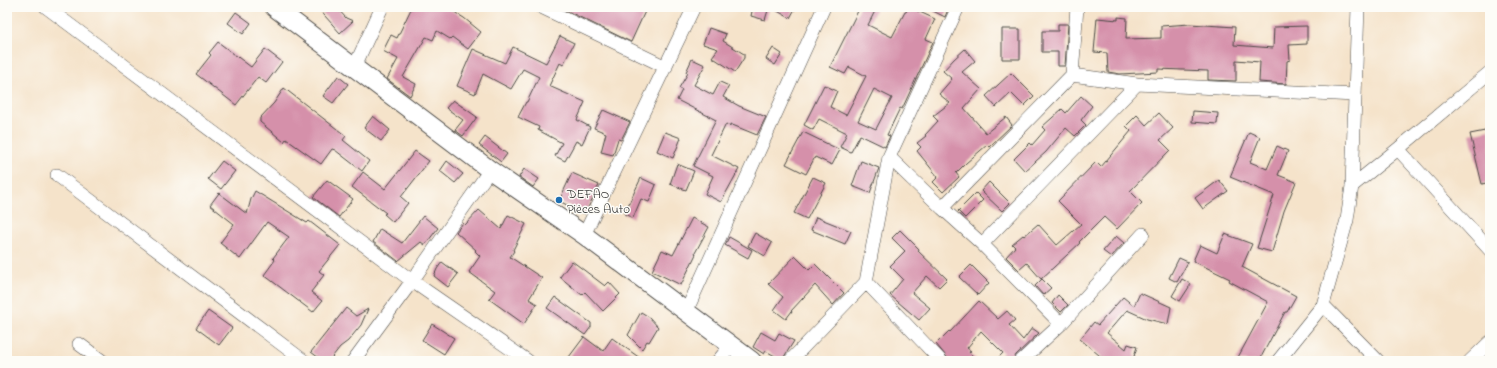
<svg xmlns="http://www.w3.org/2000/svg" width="1497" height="368" font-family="'Indie Flower',sans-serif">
<rect width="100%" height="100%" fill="#fdfcf7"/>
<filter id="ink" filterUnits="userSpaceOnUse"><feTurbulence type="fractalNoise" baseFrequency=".025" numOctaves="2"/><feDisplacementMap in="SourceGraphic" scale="8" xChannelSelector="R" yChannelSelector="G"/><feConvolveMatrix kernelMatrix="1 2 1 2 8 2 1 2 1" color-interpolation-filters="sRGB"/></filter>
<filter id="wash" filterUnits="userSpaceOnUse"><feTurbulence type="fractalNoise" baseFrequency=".012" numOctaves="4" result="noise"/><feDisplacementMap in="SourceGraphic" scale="16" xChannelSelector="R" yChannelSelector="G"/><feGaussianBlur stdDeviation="0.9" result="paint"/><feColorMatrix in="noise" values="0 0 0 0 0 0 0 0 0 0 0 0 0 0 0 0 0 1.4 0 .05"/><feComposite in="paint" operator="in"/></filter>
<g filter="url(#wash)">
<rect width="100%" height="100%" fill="#f5e3ca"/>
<g id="blocks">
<!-- building -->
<path fill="#d590aa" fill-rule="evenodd" d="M317,7h19l10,11 7,3 -13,12z
M412,7h34l18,11 17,14 -13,17 -16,-12 -2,2 -13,-8 -4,9 -7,-3 -23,40 13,7 -6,12 -23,-17 11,-20 -15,-8 8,-16 6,3z
M559,7h88l-16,35z
M753,7h16l-4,13 -14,-4z
M770,7h26l-6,11z
M860,7h17l-9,18 24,12 13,-25h1l3,-5 26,12 -9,20 7,3 -31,67 -2,-1 -13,27 3,1 -5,11 -25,-12 -9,17 -11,-5 7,-14 -28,-14 -6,11 -9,-5 20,-40 13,6 -7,16 16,8 20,-39 -17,-9 -4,7 -15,-7zM874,89l18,9 -16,31 -18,-8z
M925,7h24l-4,10z
M236,12l15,11 -8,11 -15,-11z
M1118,17l9,1 -1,21 35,-1v-12l29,-2 45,3 -1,18 39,3 1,-21 33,-1v18l-18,1 1,15 -3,1 -1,23 -27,-2 1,-20 -24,-2v21l-28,-1v-9l-50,-2v3l-38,2 -12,-2 -1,-19 -13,-1 3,-34 21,2z
M1058,24h10l-3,42h-7v-14h-16v-21h16z
M709,28l17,6 -3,7 21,13v4l-9,14 -23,-15 6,-8 -15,-5z
M1002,29h18v30h-18z
M560,36l14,7 -11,22 -3,-2 -11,23 36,16 -8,18 13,7 -8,17 -6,-3 -11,20 -10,-5 7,-13 -24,-13 1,-3 -21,-10 8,-15h1l12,-25 -16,-8 -12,20 -28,-15 -8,20 -18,-8 16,-37 32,14 8,-16 33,16z
M218,42l33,25 14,-18 17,13 -16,21 -8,-6 -22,28 -40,-31 15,-19 -2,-2z
M773,48l9,6 -7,11 -9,-6z
M965,49l10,12 -13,11 19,17 -17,19 22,25 20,-16 6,8 -23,22 -2,-2 -21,18 -10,10 3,4 -16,15 -10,-10 5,-5 -21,-26 4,-4 -4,-4 9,-7 -1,-1 13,-14 -5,-5 17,-13 -11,-9 13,-15 -9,-8 11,-12z
M692,59l13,6 -11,20 19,10 7,-13 9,4 -6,11 16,9 27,11 -9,18 -27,-11v2l-4,-2 -15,31 28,14 -18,33 -16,-8 8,-18 -20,-10 23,-46 -39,-20 5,-10 -3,-2 9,-15 -2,-1z
M1011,73l23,23 -10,10 -13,-13 -15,14 -10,-11z
M338,76l10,8 -15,19 -10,-7z
M284,88l62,48 -3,4 26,21 -7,10 -27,-21 -3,-1 -11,15 -35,-25 -2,3 -24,-20v-4l14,-15z
M1081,96l11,10 -11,14 5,5 -11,11 -9,-8 -20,24 -21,19 -11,-12 16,-16 2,2 13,-15 -3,-3 20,-18 4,4z
M453,100l24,17 -14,19 -8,-6 8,-10 -17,-12z
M603,110l27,12 -9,18 -3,-1 -5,16 -12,-3 5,-19 -12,-5z
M1193,111l25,2 -1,11 -25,-2z
M1159,113l14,15 -13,12 10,10 -40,41 12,12 -25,26 -13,-12 -25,25 1,1 -39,36 -14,-16 -8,7 -13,-13 9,-10 -3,-3 11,-9 1,1 14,-12 19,21 24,-21 -23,-23 38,-39 5,5 30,-36 -5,-5 11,-11 9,10z
M373,116l17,14 -9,11 -17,-13z
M1490,130v52l-8,2 -12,-50z
M665,132l16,6 -8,20 -16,-7z
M803,132l37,18 -8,15 -17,-8 -9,17 -20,-10z
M1249,132l11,5 -10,25 17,7 10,-23 11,5 -10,24 18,7 -12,29 -12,41 -15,-4 17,-53 -44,-18z
M485,137l22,17 -6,8 -22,-17z
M415,151l14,10 -28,36 7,6 -15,19 -9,-8 2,-1 -34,-26 11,-15 22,17z
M222,161l13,10 -14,18 -13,-10z
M447,161l16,13 -8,9 -15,-12z
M861,161l18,7 -9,25 -18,-7z
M677,164l17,7 -8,19 -16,-6z
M524,169l15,10 -6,8 -14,-10z
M572,173l27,12 -14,29 -26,-13z
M813,177l13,6 -19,36 -13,-6z
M641,178l15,7 -7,17 -8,-3 -8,19 -9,-4z
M327,180l26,19 -14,18 -26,-20z
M1219,180l9,11 -25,18 -8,-11z
M989,182l21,21 -8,8 -21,-20z
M255,191l52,32 2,-2 31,24 -21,26 5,4 -13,17 11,9 -9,11 -49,-37 11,-15 -2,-2 16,-21 -22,-15 -27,37 -20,-16 14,-19 -24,-19 9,-12 28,21 4,-15z
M976,193l7,7 -18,18 -7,-7z
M479,210l22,19 7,-14 18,9 -13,26 1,1 -4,6 32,21 -13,21 8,5 -13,20 -35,-25 6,-8 -26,-19 11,-16 -5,-5 1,-1 -20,-18 7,-9 2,2z
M423,216l15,12 -13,17 -4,-3 -23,19 -25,-19 7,-13 22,14z
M816,217l35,14 -6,13 -34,-14z
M692,218l17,9 -14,26 1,1 -15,31 -29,-14 10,-21 11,5z
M900,230l19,19 -1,2 29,28 -8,8 -12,-11 -15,17 18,15 -11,12 -29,-25 13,-16 -13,-13 15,-15 -13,-13z
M755,233l17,10 -7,13 -17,-10z
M1225,234l27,10 -10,23 54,29 -9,16h-2l-26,49h-23l32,-59 -39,-21 1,-2 -37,-18 7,-16 17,8z
M1116,236l8,7 -13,14 -8,-6z
M729,237l23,13 -4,8 -23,-13z
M795,256l14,14 6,-6 29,29 -11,12 -18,-20 -24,26h1l-6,8 -12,-9 9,-13 -15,-13z
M1179,258l9,4 -11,20 -8,-4z
M572,261l33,25 4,-4 11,12 -17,17 -18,-19 -3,3 -22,-18z
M442,262l16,12 -10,13 -14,-11 3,-7z
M971,265l18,18 -11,12 -19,-18z
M1042,279l9,9 -8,7 -8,-9z
M1182,279l9,5 -11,17 -8,-5z
M1140,293l31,14 -3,17 -21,-5 -20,-9 -20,23 19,16 2,-5 9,3 -3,9 6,5h-7l-10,-3 -3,3h-14l-26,-22 14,-17 4,3 25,-28 11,9z
M1058,295l10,10 -7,7 -9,-9z
M555,297l36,26v4l-6,8 -38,-27z
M979,301l19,18 9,-8 8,9 -6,5 14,15 9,-12 7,5 -23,22 -3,6h-18l8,-8 -22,-22 -14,17 4,3 -2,1 8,9h-27l-14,-17 13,-13 1,1z
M346,308l10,8 12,-7 -7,16 -13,16 -8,6 -11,14h-6l-12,-9z
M208,311l24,17 -13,17 -23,-17z
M641,312l8,5 9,10 -9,15 -2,-1 -5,8 -14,-14z
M432,324l22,14 -10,16 -22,-14z
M761,332l14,8 4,-7 15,8 -12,19 -16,-9 -2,3 -11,-7z
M584,337l19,14 9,-13 32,23h-78z"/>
</g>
</g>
<g filter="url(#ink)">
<use href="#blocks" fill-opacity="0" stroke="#494743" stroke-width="1"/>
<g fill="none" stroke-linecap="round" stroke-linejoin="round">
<defs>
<path id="street" d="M46,7l366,274 116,80
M541,7l125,60
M354,68l28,-61
M1072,75l65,9 218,11
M1398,149l92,101
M889,157l53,51 40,36 79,80
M57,175l247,186
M1352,186l46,-37 92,-77
M942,208l130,-133 5,-68
M584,235l110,-228
M982,244l155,-160
M1323,305l55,56
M686,312l138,-305
M79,344l23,17
M353,361l59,-80 78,-111
M718,361l13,-16
M790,361l76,-79
M941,361l-75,-79 23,-125 69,-150
M1021,361l40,-37 82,-90
M1278,361l45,-56 24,-85 5,-34 6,-179
M1470,361l20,-19"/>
<path id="secondary" d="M274,7l216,163 94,65 168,126"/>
</defs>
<!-- street casing -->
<use href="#street" stroke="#494743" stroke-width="14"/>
<!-- secondary casing -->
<use href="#secondary" stroke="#494743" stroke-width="20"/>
<!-- street -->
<use href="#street" stroke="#fff" stroke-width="13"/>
<!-- secondary -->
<use href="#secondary" stroke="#fff" stroke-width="18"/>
</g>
</g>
<!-- markers -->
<circle fill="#1f6fb2" stroke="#fdfcf7" stroke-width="1.5" cx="559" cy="200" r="4"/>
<g text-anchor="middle" stroke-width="3" stroke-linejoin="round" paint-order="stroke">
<!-- poi labels -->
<g font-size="13" fill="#2b2b2b" stroke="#fdfcf7" text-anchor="start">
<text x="567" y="198">DEFAO<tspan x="567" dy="15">Pièces Auto</tspan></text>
</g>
</g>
<!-- margin -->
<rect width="1497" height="368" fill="none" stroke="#fdfcf7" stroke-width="24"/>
</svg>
